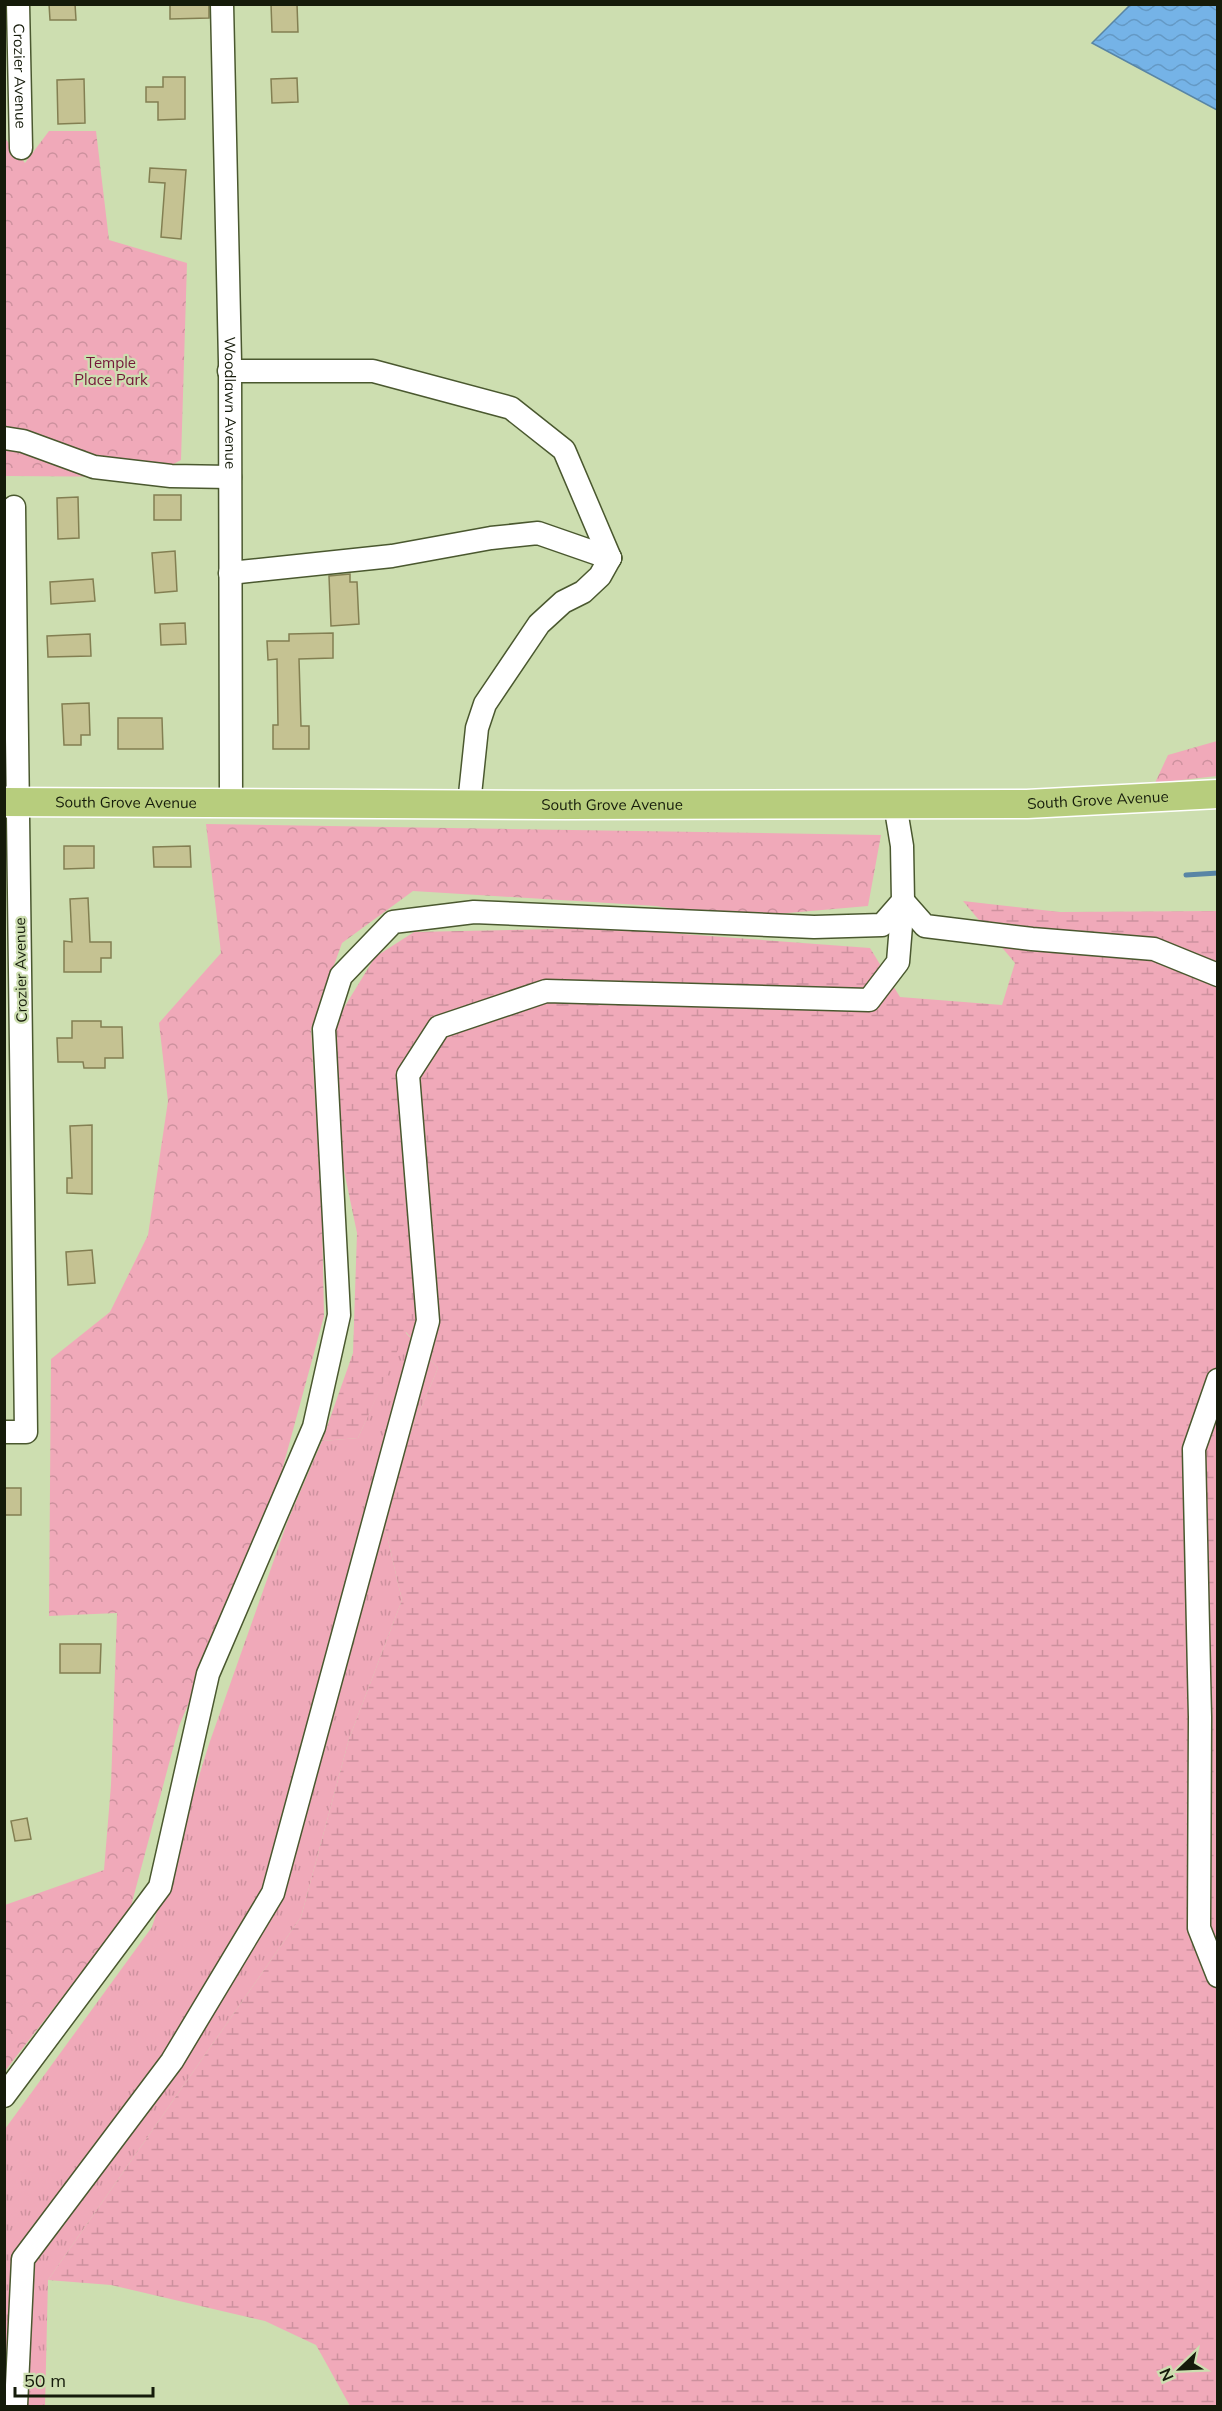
<svg xmlns="http://www.w3.org/2000/svg" width="1222" height="2411" font-family="Mulish,sans-serif">
<defs>
<pattern id="grass-tufts" width="24" height="20" patternUnits="userSpaceOnUse" patternTransform="scale(1.5)"><rect width="24" height="20" fill="#f0a9b9"/><path d="M3 7l-1-3M5 7V3M7 7l1-3M15 17l-1-3M17 17v-4M19 17l1-3" fill="none" stroke="#cd919e"/></pattern>
<pattern id="forest-crowns" width="20" height="18" patternUnits="userSpaceOnUse" patternTransform="scale(1.5)"><rect width="20" height="18" fill="#f0a9b9"/><path d="M2 6a3 3 0 1 1 6 0M12 15a3 3 0 1 1 6 0" fill="none" stroke="#cd919e"/></pattern>
<pattern id="wetland-marsh" width="20" height="14" patternUnits="userSpaceOnUse" patternTransform="scale(1.5)"><rect width="20" height="14" fill="#f0a9b9"/><path d="M1 5h8M5 5V1M11 12h8M15 12V8" fill="none" stroke="#cd919e"/></pattern>
<pattern id="water-waves" width="16" height="10" patternUnits="userSpaceOnUse" patternTransform="scale(1.5)"><rect width="16" height="10" fill="#75b3e7"/><path d="M0 5q4-4 8 0t8 0" fill="none" stroke="#6499c5"/></pattern>
</defs>
<rect width="100%" height="100%" fill="#cddeb0"/>
<!-- grass -->
<path fill="url(#grass-tufts)" d="M405,1332l33,36 -58,138 22,94 -53,139 -48,178 -253,363 -3,126h-40v-277l147,-202 57,-183 79,-224 34,-79 36,-3z"/>
<!-- forest -->
<path fill="url(#forest-crowns)" d="M49,131h47l13,109 78,23 -6,197 -32,17 -144,-1 -1,-339 21,26z
M1217,741v35l-62,7 13,-28z
M206,824l675,11 -13,71 -139,12 -73,-12 -243,-15 -71,52 -31,86 11,188 2,99 -50,184 -95,226 -49,184 -125,161v-166l99,-35 7,-85 6,-172 -68,3 2,-257 59,-47 38,-77 20,-134 -9,-78 62,-70z"/>
<!-- wetland -->
<path fill="url(#wetland-marsh)" d="M963,901l97,11 157,-1v1495h-867l-34,-61 -51,-24 -154,-36 -63,-5 253,-363 48,-178 53,-139 -22,-94 58,-138 -32,-36 -48,106 -36,3 31,-88 4,-120 -24,-115 1,-94 41,-67 39,-25 187,-4 269,20 30,49 102,8 13,-42z"/>
<!-- water -->
<path fill="url(#water-waves)" stroke="#5885a5" stroke-width="1.5" d="M1130,5h87v105l-125,-67z"/>
<g fill="none" stroke-linecap="round" stroke-linejoin="round">
<!-- stream -->
<path stroke="#5885a5" stroke-width="5" d="M1186,875l32,-2"/>
</g>
<!-- building -->
<path fill="#c5c292" stroke="#837f52" stroke-width="1.5" d="M49,4h26l1,16h-26z
M170,4h39v14l-39,1z
M271,4h26l1,28h-26z
M163,77h22v42l-27,1v-18h-12v-15h17z
M297,78l1,24 -26,1 -1,-24z
M84,79l1,44 -27,1 -1,-44z
M150,168l36,2 -5,69 -20,-2 4,-54 -16,-1z
M154,495h27v25h-27z
M78,497l1,41 -21,1 -1,-41z
M175,551l2,40 -22,2 -3,-40z
M350,574v8h7l2,42 -28,2 -2,-50z
M93,579l2,22 -44,3 -1,-22z
M185,623l1,21 -25,1 -1,-21z
M333,633v25l-34,1 2,67h8v23h-36v-24h5l-1,-66 -9,1 -1,-19h22v-7z
M90,634l1,22 -43,1 -1,-21z
M89,703l1,32h-9v10h-17l-2,-41z
M118,718h44l1,31h-45z
M64,846h30v22l-30,1z
M190,846l1,21h-37l-1,-20z
M88,898l2,44h21v16h-10v14h-37v-31l8,1 -2,-43z
M72,1021h29v6h21l1,31h-18v10h-21l-1,-6h-25l-1,-24h15z
M92,1125v69l-25,-1v-15h5l-2,-52z
M92,1250l3,33 -27,2 -2,-33z
M4,1488h17v27h-17z
M60,1644h41l-1,29h-40z
M27,1818l4,21 -16,2 -4,-20z"/>
<g fill="none" stroke-linecap="round" stroke-linejoin="round">
<defs>
<g id="minor">
<path id="s1" d="M18,4l3,144"/>
<path id="s2" d="M222,4l8,358 1,440"/>
<path d="M229,371h144l138,37 53,42 46,108"/>
<path d="M4,438l19,3 71,26 77,9 59,1"/>
<path d="M230,573l162,-17 99,-18 47,-5 72,25"/>
<path d="M469,804l8,-76 8,-24 54,-80 24,-22 20,-10 17,-16 10,-18"/>
<path d="M903,901l22,25 107,13 122,10 64,26"/>
<path d="M1218,1380l-24,69 6,268 -1,211 19,48"/>
<path d="M4,1432h22l-12,-925"/>
<path d="M4,2096l156,-209 48,-213 106,-247 25,-112 -15,-286 17,-53 52,-54 81,-10 340,15 68,-2 21,-24 -1,-55 -7,-42"/>
<path d="M16,2406l7,-147 149,-198 101,-168 155,-572 -20,-246 31,-48 107,-36 323,9 29,-38 5,-61"/>
</g>
<g id="major">
<path id="s3" d="M4,802l561,3 462,-1 191,-10"/>
</g>
</defs>
<!-- minor casing -->
<use href="#minor" stroke="#4a582f" stroke-width="25"/>
<!-- major casing -->
<use href="#major" stroke="#fff" stroke-width="31"/>
<!-- minor -->
<use href="#minor" stroke="#fff" stroke-width="22"/>
<!-- major -->
<use href="#major" stroke="#b7cd7d" stroke-width="28"/>
</g>
<g text-anchor="middle" stroke-width="4.5" stroke-linejoin="round" paint-order="stroke">
<!-- street labels -->
<g font-size="15" fill="#151b0a" stroke="#cddeb0">
<text dy="5" stroke="none"><textPath href="#s1" startOffset="72">Crozier Avenue</textPath></text>
<text dy="5" stroke="none"><textPath href="#s2" startOffset="399">Woodlawn Avenue</textPath></text>
<text dy="5" stroke="none"><textPath href="#s3" startOffset="1094">South Grove Avenue</textPath></text>
<text dy="5" stroke="none"><textPath href="#s3" startOffset="122">South Grove Avenue</textPath></text>
<text dy="5" stroke="none"><textPath href="#s3" startOffset="608">South Grove Avenue</textPath></text>
<text transform="translate(21 970) rotate(-91)" y="5">Crozier Avenue</text>
</g>
<!-- park labels -->
<g font-size="15" fill="#731638" stroke="#cddeb0">
<text x="111" y="368">Temple<tspan x="111" dy="17">Place Park</tspan></text>
</g>
</g>
<!-- border -->
<rect width="1222" height="2411" fill="none" stroke="#151b0a" stroke-width="12"/>
<!-- north arrow -->
<g transform="translate(1180 2369) rotate(247)" stroke="#cddeb0" stroke-width="4.5" paint-order="stroke">
<path d="M0-4.5L10 22L0 15L-10 22Z" fill="#151b0a"/>
<text y="-9" font-size="16" font-weight="bold" text-anchor="middle" fill="#151b0a">N</text>
</g>
<!-- scale -->
<path d="M15 2387v9h138v-9" fill="none" stroke="#151b0a" stroke-width="3"/>
<text x="24" y="2387" font-size="18" fill="#151b0a" stroke="#cddeb0" stroke-width="4.5" paint-order="stroke">50 m</text>
</svg>
